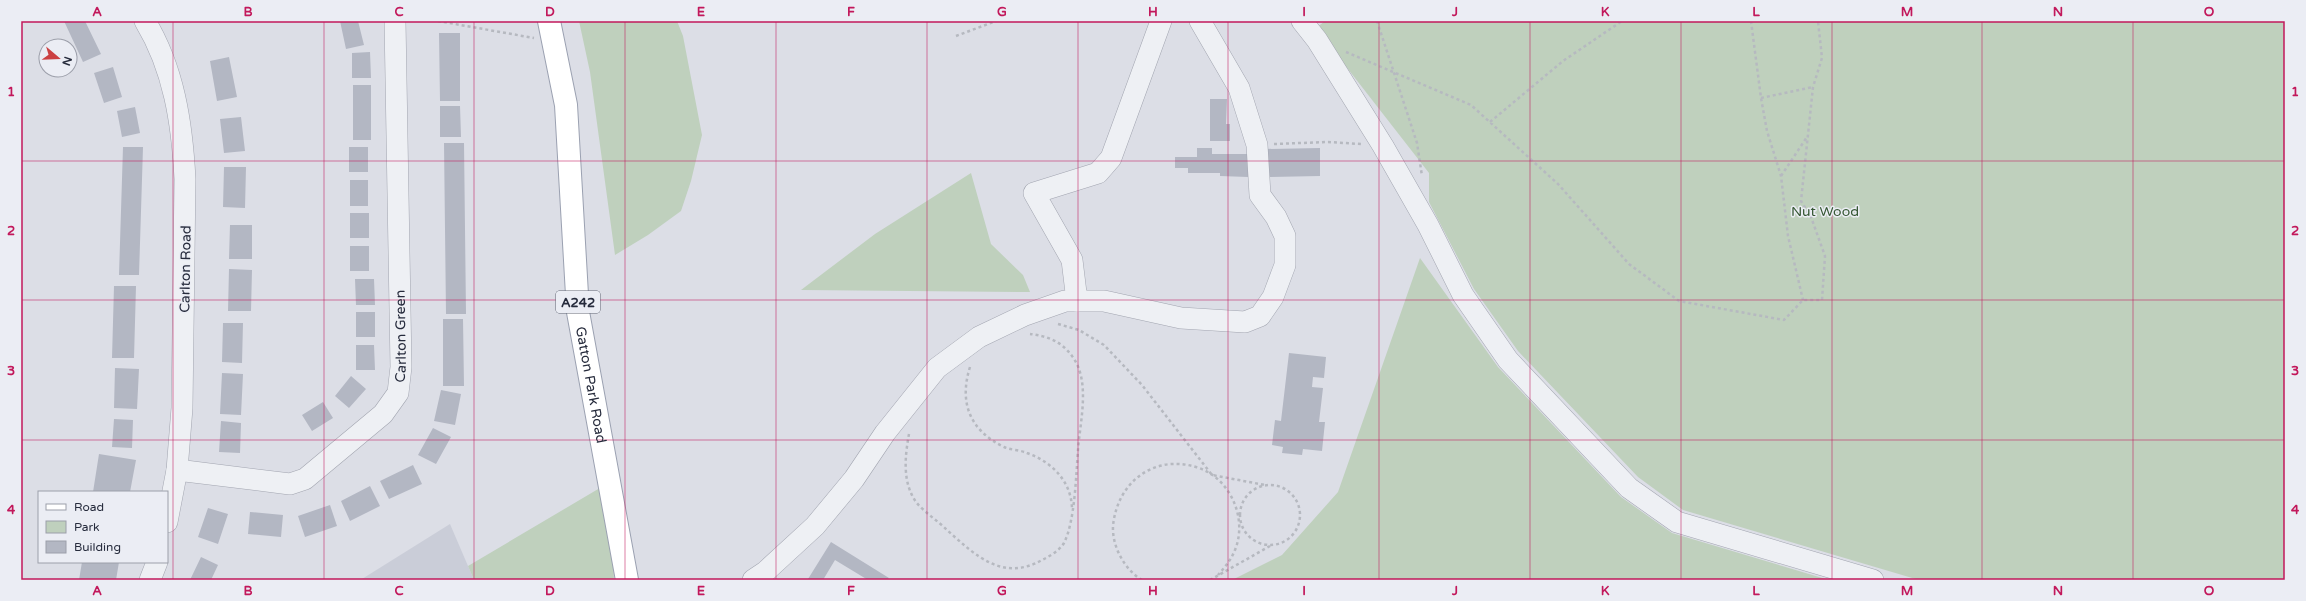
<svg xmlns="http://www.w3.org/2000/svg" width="2306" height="601" font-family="'Varela Round',sans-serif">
<rect width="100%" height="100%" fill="#dcdee6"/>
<!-- built -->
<path fill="#cacdd8" d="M450,524l24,56h-113l1,-1z"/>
<!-- green -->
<path fill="#bfd0bd" d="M579,21h98l6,15 19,99 -11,46 -10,30 -33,24 -33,20 -25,-183z
M1325,21h960v559h-366l-236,-70 -45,-33 -120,-126 -44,-62 -45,-87v-29l-113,-145z
M971,173l20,71 32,31 7,17 -229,-2 74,-56z
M1420,258l78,109 123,130 51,36 157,47h-597l50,-25 56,-63z
M610,482l4,98h-140l-6,-14z"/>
<!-- building -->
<path fill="#b3b7c3" d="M64,21h21l16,33 -18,8z
M340,21h18l6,24 -18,4z
M439,33h21v68h-20z
M370,52l1,26h-19v-25z
M229,57l8,40 -20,4 -7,-40z
M113,67l9,30 -18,6 -10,-30z
M353,85h18v55h-18z
M1210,99h17l-1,25h4v17h-20z
M440,106h20l1,31h-21z
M135,107l5,26 -18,4 -5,-26z
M241,117l4,34 -21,2 -4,-34z
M444,143h20l2,171h-20z
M123,147h20l-4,128h-20z
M349,147h19v25h-19z
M1197,148h15v6h36v23l-28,-1v-3h-32v-5h-13v-11h22z
M1320,148v28l-54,1 -1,-28z
M224,167h22l-1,41 -22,-1z
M350,180h18v26h-18z
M350,213h19v25h-19z
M230,225h22v34h-23z
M350,246h19v25h-19z
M229,269l23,1 -1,41h-23z
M355,279h19l1,26h-19z
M114,286h22l-2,72h-22z
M356,312h19v25h-19z
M443,319h20l1,67h-21z
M223,323h20l-1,40 -20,-1z
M356,345h18l1,25h-19z
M1289,353l37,4 -2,21 -11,-1 -1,10 11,1 -4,34h6l-3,29 -19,-2 -1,6 -20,-2 1,-6 -11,-2 3,-25 6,1z
M115,368l24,1 -2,40 -23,-1z
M222,373l21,1 -2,41 -21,-1z
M351,376l15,13 -17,19 -14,-12z
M441,390l20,4 -6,31 -21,-4z
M323,402l10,16 -21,13 -10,-16z
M114,419l19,1 -1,28 -20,-1z
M221,421l20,2 -1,30 -21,-1z
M433,428l18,9 -15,27 -18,-9z
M99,454l37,6 -6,32h-37z
M413,465l9,19 -33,15 -9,-18z
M370,486l10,20 -30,15 -9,-20z
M330,505l7,21 -32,11 -7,-21z
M208,508l20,6 -10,30 -20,-7z
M250,512l33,3 -2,22 -33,-3z
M831,542l58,36 -2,2h-19l-33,-20 -12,20 -15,-1z
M201,557l17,8 -7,15h-21z
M82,562h37l-3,18h-37z"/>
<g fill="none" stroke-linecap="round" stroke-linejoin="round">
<defs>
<g id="minor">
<path d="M145,21c29,48 37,102 40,158l-3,229 -5,62 -10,52"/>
<path d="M1302,21l15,19 66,106 45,79 35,70 45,65 121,128 48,34 196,58"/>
<path d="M1077,301l-5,-41 -38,-67 64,-20 13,-15 50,-137"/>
<path id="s1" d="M177,470l113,14 15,-5 78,-65 15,-21 3,-26 -6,-346"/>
<path d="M150,580l7,-18"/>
<path d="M753,580l12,-8 50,-46 39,-47 31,-46 52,-65 42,-31 46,-22 40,-14h39l77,17 64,4 15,-6 13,-19 12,-32v-29l-9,-19 -16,-22 -3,-50 -18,-57 -39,-67"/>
</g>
<g id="major">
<path id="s2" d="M549,21l17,84 12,207 49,268"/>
</g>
</defs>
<!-- minor casing -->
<use href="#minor" stroke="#a2a5b0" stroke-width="22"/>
<!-- major casing -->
<use href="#major" stroke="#9ba1b1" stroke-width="24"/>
<!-- path -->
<path stroke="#b6b9c0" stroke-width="2.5" stroke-dasharray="3 3" stroke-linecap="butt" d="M438,21l96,17
M1377,21l40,122 5,33
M1751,21l10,77 6,33 14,45 7,60 15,64
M956,36l40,-15
M1346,52l125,53 87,79 71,80 50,37 105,19 19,-20h19l3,-44 -14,-39 -10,-16 12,-114 9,-29 -4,-37
M1761,98l52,-11
M1490,122l73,-61 59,-40
M1274,144l54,-2 33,2
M1781,176l26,-39
M1058,324l21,6 25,15 38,40 70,90 53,10
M970,367c-11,35 -1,63 34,80 7,3 16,3 23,6 25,9 44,28 45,55
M909,434c-4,22 -7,48 7,68 8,10 22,19 31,28 29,26 56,52 95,30 8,-4 17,-9 22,-17 11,-22 12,-67 14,-93 2,-29 13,-69 -6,-94 -11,-15 -25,-20 -42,-22
M1240 515a30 30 0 1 1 60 0a30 30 0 1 1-60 0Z
M1142,580c-17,-10 -30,-33 -29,-54 4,-43 40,-72 83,-59 34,10 52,51 39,83 -4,10 -10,17 -17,25
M1210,580l60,-34"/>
<!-- minor -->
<use href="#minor" stroke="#eef0f4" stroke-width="21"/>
<!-- major -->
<use href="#major" stroke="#fff" stroke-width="22"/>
</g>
<!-- grid -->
<path fill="none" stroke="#c2185b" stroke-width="1" stroke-opacity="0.55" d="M173,21v559M324,21v559M474,21v559M625,21v559M776,21v559M927,21v559M1078,21v559M1228,21v559M1379,21v559M1530,21v559M1681,21v559M1832,21v559M1982,21v559M2133,21v559M21,161h2264M21,300h2264M21,440h2264"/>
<g text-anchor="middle" stroke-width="3" stroke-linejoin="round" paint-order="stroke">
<!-- shield labels -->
<rect fill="#ebedf4" stroke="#616573" stroke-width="1" x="556" y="291" width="44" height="22" rx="3"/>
<g font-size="13" font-weight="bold" fill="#262b3c">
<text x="578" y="307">A242</text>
</g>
<!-- park labels -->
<g font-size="14" fill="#355733" stroke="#ebedf4">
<text x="1825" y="216">Nut Wood</text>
</g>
<!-- street labels -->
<g font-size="14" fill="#262b3c" stroke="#ebedf4">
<text transform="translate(185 269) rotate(-89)" y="5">Carlton Road</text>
<text dy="5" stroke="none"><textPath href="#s1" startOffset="314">Carlton Green</textPath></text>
<text dy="5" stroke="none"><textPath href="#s2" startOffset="367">Gatton Park Road</textPath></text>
</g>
</g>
<!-- border -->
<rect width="2306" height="601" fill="none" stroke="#ebedf4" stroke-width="44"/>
<!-- legend -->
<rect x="38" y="491" width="130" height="72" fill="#ebedf4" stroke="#9c9faa"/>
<rect x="46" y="504" width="20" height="6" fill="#ffffff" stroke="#9c9faa"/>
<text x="74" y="511" font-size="12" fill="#262b3c">Road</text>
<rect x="46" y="521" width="20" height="12" fill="#bfd0bd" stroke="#9c9faa"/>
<text x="74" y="531" font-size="12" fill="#262b3c">Park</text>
<rect x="46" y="541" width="20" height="12" fill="#b3b7c3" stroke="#9c9faa"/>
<text x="74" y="551" font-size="12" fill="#262b3c">Building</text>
<!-- north arrow -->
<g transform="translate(58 58) rotate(109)"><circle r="19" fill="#ebedf4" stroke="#9c9faa"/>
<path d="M0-3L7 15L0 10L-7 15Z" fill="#cb4042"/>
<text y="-6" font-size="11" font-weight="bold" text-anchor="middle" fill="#262b3c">N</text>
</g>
<rect x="22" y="22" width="2262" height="557" fill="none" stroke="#c2185b" stroke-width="1.5"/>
<g font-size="13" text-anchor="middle" font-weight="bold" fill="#c2185b">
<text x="97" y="16">A</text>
<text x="248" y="16">B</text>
<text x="399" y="16">C</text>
<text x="550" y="16">D</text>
<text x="701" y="16">E</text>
<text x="851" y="16">F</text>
<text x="1002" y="16">G</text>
<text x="1153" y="16">H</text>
<text x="1304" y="16">I</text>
<text x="1455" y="16">J</text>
<text x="1605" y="16">K</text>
<text x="1756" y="16">L</text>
<text x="1907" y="16">M</text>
<text x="2058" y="16">N</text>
<text x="2209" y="16">O</text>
<text x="11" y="96">1</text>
<text x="2295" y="96">1</text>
<text x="11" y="235">2</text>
<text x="2295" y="235">2</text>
<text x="11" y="375">3</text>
<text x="2295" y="375">3</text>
<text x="11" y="514">4</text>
<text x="2295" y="514">4</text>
<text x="97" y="595">A</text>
<text x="248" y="595">B</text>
<text x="399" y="595">C</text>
<text x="550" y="595">D</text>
<text x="701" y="595">E</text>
<text x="851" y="595">F</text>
<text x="1002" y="595">G</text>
<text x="1153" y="595">H</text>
<text x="1304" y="595">I</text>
<text x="1455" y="595">J</text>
<text x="1605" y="595">K</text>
<text x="1756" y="595">L</text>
<text x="1907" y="595">M</text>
<text x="2058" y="595">N</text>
<text x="2209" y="595">O</text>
</g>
</svg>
